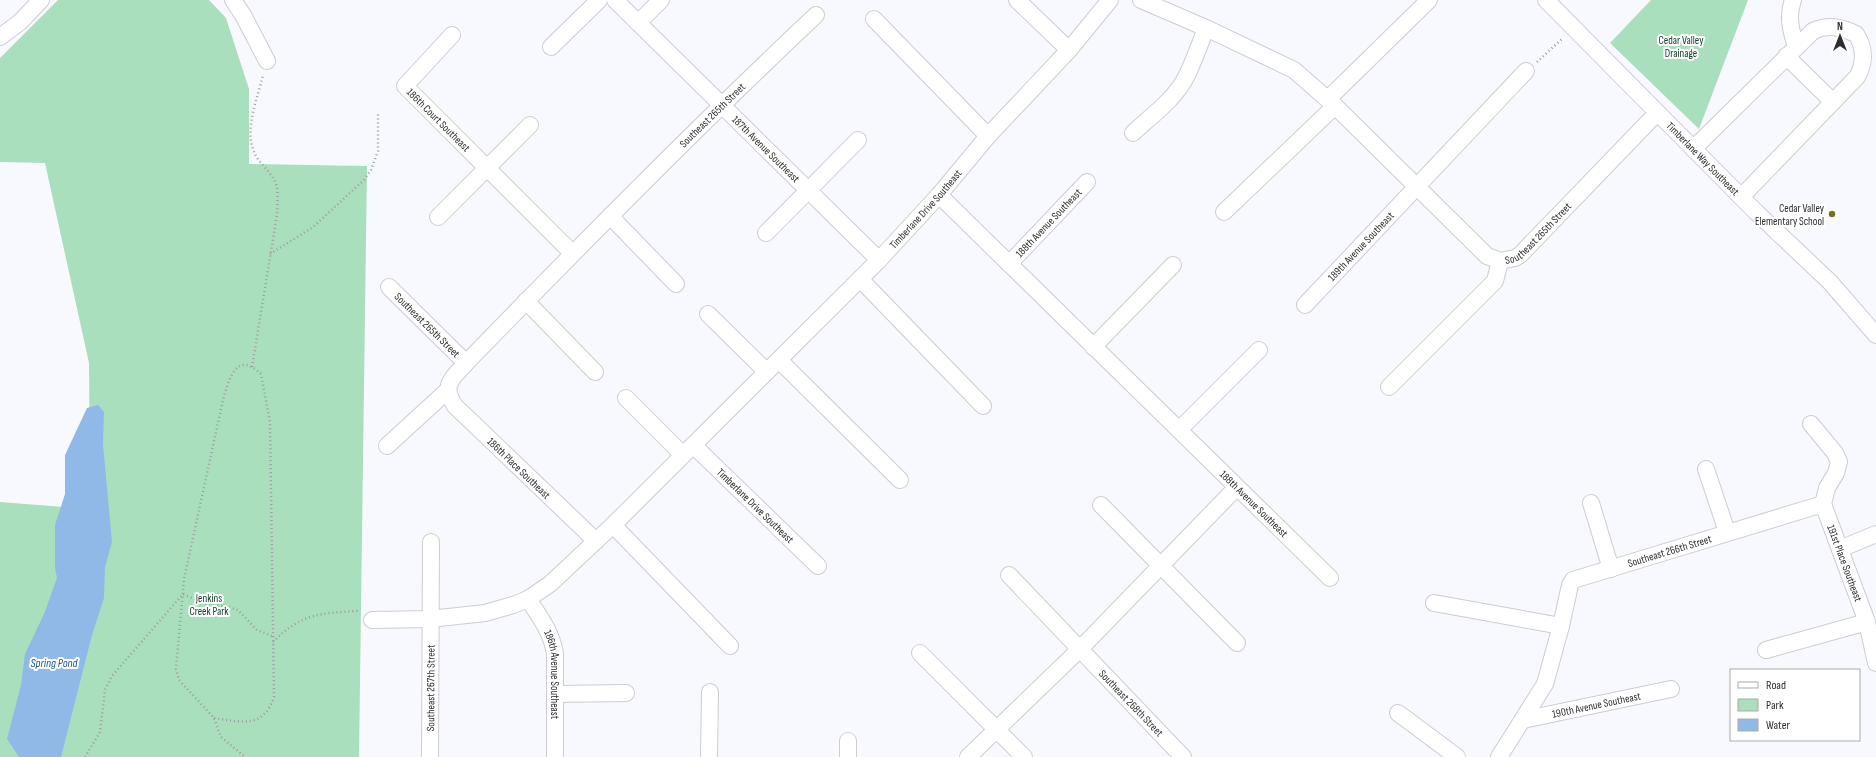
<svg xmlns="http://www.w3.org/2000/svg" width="1876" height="757" font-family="'Sofia Sans Condensed',sans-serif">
<rect width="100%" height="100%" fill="#f8f9ff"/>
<!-- green -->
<path fill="#aadfbd" d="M58,0h151l17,18 23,71v75l118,2 -8,591h-359v-255l90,7 -1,-146 -44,-200 -45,-1v-104z
M1651,0h97l-49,129 -89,-86z"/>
<!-- water -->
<path fill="#90b9e8" d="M98,405l6,7 -1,32 9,98 -7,25 -1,31 -12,37 -31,122h-42l-12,-18 14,-54 4,-31 19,-40 13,-36 -2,-10v-43l10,-31v-39l22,-47z"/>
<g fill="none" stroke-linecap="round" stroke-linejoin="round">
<defs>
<g id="minor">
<path d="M233,0l10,15 24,46"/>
<path id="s1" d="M615,0l264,260"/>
<path d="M1017,0l52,50"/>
<path d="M1141,0l65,28 88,42 41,36 152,150 13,5"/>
<path id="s2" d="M1546,0l210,212 74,70 46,53"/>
<path d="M1793,0c-6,16 -2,31 3,47"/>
<path d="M874,19l114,117"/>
<path d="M638,23l23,-23"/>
<path id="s3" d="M452,35l-47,51 167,167"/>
<path d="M0,37l20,-15 21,-22"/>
<path d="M551,47l48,-47"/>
<path d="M1786,56l47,46"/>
<path d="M1328,99l101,-99"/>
<path d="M1133,133c18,-17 42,-34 53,-56 8,-16 14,-33 20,-49"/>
<path d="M1693,149l120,-118c15,-7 28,-4 43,3 9,14 9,29 1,43l-116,120"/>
<path id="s4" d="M939,195l391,383"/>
<path d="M1224,212l111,-106"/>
<path d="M610,216l66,68"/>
<path d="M438,217l92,-92"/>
<path d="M766,233l92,-93"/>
<path id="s5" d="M1009,264l78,-82"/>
<path d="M860,279l123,127"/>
<path id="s6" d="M389,287l77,76"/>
<path d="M526,301l69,71"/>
<path id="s7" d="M1305,305l221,-234"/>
<path d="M708,314l59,58"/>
<path d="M1093,347l80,-82"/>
<path d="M779,360l121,120"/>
<path id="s8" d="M1389,387l106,-106 5,-20 15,-3 5,-3 137,-142"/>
<path d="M626,398l57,57"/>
<path d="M1811,424l24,29 4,9 -3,11 -9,15 -4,16"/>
<path d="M1179,430l80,-80"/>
<path id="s9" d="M693,445l125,121"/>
<path d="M387,446l61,-56"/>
<path d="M1706,469l21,63"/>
<path d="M1591,503l20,66"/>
<path id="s10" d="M1823,504l44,118 9,41"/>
<path d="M1101,505l136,138"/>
<path d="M613,525l117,121"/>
<path id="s11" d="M596,541l-141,-135c-14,-21 -3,-27 11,-43 115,-118 230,-235 350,-348"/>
<path d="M1840,549l36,-15"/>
<path id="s12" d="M1009,575l174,182"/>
<path id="s13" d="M528,599c12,18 24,34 27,55v103"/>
<path d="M1434,603l127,23"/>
<path id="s14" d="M372,620l58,-1 55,-6 28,-8 15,-6 22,-15 63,-59 266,-265 60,-65 49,-59 81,-86 41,-50"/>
<path d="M1766,650l101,-28"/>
<path d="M920,653l104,104"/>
<path d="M555,694l71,-1"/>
<path d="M1398,713l59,44"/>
<path id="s15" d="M1523,720l148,-31"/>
<path id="s16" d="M430,757l1,-215"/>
<path d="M709,757l1,-65"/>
<path d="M848,757v-16"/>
<path d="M968,757l111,-107 157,-162"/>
<path id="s17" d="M1499,757l46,-73 16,-58 9,-41 3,-5 250,-76"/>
</g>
</defs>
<!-- minor casing -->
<use href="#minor" stroke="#ccccd3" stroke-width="18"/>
<!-- path -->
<path stroke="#9c9ca1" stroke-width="2.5" stroke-dasharray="1 3" stroke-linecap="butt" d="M1537,62l26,-24
M270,254l43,-27 51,-47 7,-10 7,-19v-39
M252,367l25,-152c0,-10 2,-22 -1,-31 -4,-11 -16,-20 -21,-30 -12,-24 3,-56 8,-79
M273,642c27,-28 47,-29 84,-31l3,2
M214,718c28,4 49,11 60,-21l-4,-275 -9,-48c-25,-24 -32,5 -38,26l-39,179 -8,90 3,11 35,38 7,19 24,20
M85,757l15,-25 5,-42 7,-14 71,-82 22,10 20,2 13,4 19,20 15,6"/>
<!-- minor -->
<use href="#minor" stroke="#fff" stroke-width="16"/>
</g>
<!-- markers -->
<circle fill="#70751c" stroke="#fff" stroke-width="1.5" cx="1832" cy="214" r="4"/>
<g text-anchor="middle" stroke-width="4" stroke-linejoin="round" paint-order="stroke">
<!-- park labels -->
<g font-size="11" fill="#144129" stroke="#fff">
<text x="1681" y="44">Cedar Valley<tspan x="1681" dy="13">Drainage</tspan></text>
<text x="209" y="602">Jenkins<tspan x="209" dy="13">Creek Park</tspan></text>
</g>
<!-- street labels -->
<g font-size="11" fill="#2d2d30" stroke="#fff">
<text dy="4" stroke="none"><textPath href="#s11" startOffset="595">Southeast 265th Street</textPath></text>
<text dy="4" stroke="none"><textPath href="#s3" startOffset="117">186th Court Southeast</textPath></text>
<text dy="4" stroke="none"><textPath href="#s1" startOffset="212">187th Avenue Southeast</textPath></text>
<text dy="4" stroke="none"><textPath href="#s2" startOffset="223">Timberlane Way Southeast</textPath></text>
<text dy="4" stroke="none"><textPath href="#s14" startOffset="716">Timberlane Drive Southeast</textPath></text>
<text dy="4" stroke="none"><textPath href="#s5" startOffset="57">188th Avenue Southeast</textPath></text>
<text dy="4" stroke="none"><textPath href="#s8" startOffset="219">Southeast 265th Street</textPath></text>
<text dy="4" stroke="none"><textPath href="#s7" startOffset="81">189th Avenue Southeast</textPath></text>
<text dy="4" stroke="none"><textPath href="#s6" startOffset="54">Southeast 265th Street</textPath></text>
<text transform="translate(519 468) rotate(44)" y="4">186th Place Southeast</text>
<text dy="4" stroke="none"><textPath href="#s4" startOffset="441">188th Avenue Southeast</textPath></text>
<text dy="4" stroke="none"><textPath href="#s9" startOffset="87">Timberlane Drive Southeast</textPath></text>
<text dy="4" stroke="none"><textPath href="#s17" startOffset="295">Southeast 266th Street</textPath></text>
<text dy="4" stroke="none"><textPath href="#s10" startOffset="63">191st Place Southeast</textPath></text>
<text dy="4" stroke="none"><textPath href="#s13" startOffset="82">186th Avenue Southeast</textPath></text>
<text dy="4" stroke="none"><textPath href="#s16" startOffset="69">Southeast 267th Street</textPath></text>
<text dy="4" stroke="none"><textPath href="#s12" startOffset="177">Southeast 268th Street</textPath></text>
<text dy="4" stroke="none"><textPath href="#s15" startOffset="75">190th Avenue Southeast</textPath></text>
</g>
<!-- poi labels -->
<g font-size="11" fill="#2d2d30" stroke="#fff" text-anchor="end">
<text x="1824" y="212">Cedar Valley<tspan x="1824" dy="13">Elementary School</tspan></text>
</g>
<!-- water labels -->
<g font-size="12" font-style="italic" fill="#18518a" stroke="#fff">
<text x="54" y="667">Spring Pond</text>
</g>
</g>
<!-- legend -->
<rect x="1730" y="669" width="130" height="72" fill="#ffffff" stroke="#ababac"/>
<rect x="1738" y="682" width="20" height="6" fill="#ffffff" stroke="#ababac"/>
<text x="1766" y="689" font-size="12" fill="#2d2d30">Road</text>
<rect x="1738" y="699" width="20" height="12" fill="#aadfbd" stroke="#ababac"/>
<text x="1766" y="709" font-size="12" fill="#2d2d30">Park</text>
<rect x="1738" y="719" width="20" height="12" fill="#90b9e8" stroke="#ababac"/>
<text x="1766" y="729" font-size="12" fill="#2d2d30">Water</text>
<!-- north arrow -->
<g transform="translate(1840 36)" stroke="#ffffff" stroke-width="3" paint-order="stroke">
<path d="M0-3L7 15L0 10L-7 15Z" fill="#2d2d30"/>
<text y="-6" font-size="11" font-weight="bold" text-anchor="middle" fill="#2d2d30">N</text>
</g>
</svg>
